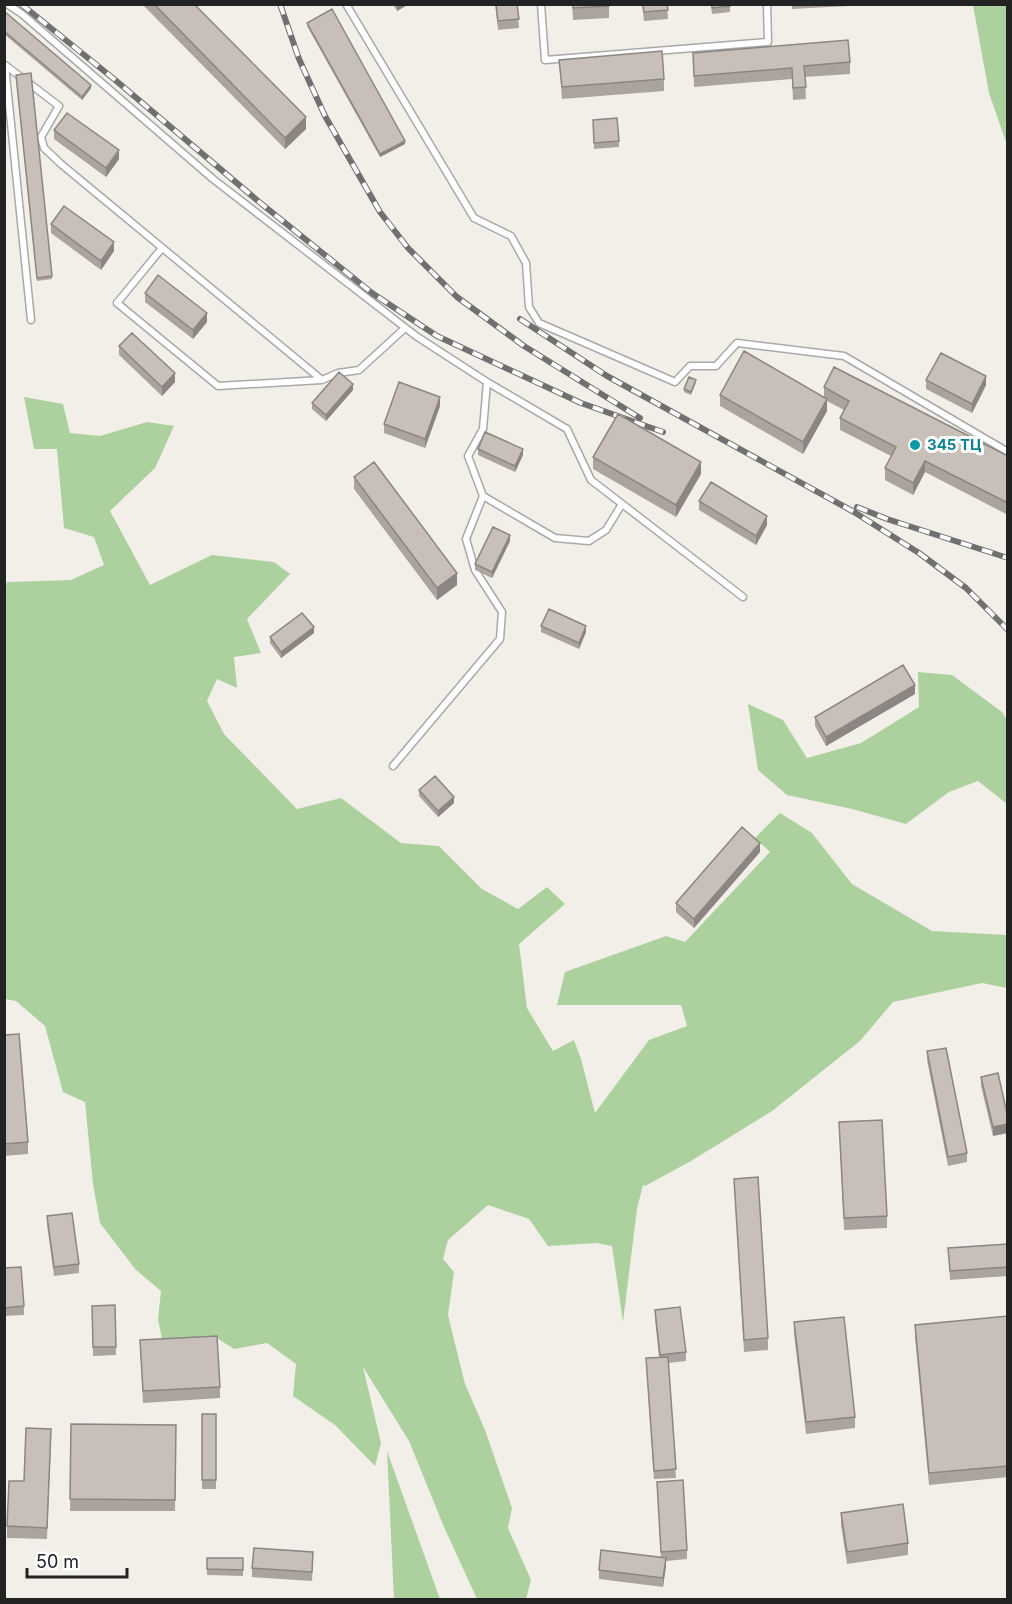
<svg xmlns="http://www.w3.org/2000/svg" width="1012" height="1604" font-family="Inter,sans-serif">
<rect width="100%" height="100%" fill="#f2efe9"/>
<!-- forest -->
<path fill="#add19e" d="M973,5h34l1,118 -2,19 -17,-49z
M24,397l39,7 7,29 30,3 47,-14 27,4 -19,42 -45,43 40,74 62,-30 62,7 16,12 -43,45 14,34 -27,4 3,31 -20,-9 -10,22 17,33 73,75 44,-11 60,45 38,3 43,43 36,20 29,-22 18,17 -46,40 8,64 26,43 21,-11 7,19 14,54 54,-73 38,-14 -6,-21h-124l8,-33 101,-36 19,6 85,-90 -15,-14 25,-25 32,20 40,51 80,47 75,4v53l-25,-5 -89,19 -33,39 -88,70 -81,50 -46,25 -2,-1 -6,24 -14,113 -11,-76 -15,-3 -49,3 -19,-27 -41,-14 -40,35 -5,19 11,13 -6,43 17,69 20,46 27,78 -4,20 23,52 -5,19h-49l-33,-72 -35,-86 -46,-74 18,76 -6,23 -40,-41 -42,-29 3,-32 -29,-21 -33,6 -19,-12 -53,2 -4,-20 3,-28 -25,-21 -36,-47 -7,-39 -8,-82 -22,-10 -18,-66 -29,-25 -11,-2v-408l2,-9 64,-2 33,-15 -10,-28 -30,-9 -7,-79h-23z
M918,672l34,3 50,37 5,8v84l-29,-23 -29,11 -43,32 -54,-15 -65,-14 -29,-25 -10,-66 35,16 24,38 54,-15 58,-36z
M387,1451l53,148h-46z"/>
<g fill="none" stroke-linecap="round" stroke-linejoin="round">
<defs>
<path id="service" d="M7,4l15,10 191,165 203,157 71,46 80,47 24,51 152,117
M346,4l128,214 37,18 15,27 3,44 10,16 136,59 15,-16h26l21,-23 107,13 164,96
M541,4l4,56 223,-18 -1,-38
M5,65l54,41 -18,31 3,11 17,16 261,216 16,-7 21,-3 46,-42
M5,65l26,255
M162,248l-45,55 101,83 104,-6
M487,382l-4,47 -15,27 15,40 72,42 34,3 17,-11 16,-26
M393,766l107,-127 2,-27 -27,-42 -9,-31 17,-43"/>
</defs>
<!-- service casing -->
<use href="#service" stroke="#a9a9a9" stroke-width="9"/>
<!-- service -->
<use href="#service" stroke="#fff" stroke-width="6"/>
<defs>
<path id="rail" d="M21,4l93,75 144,122 114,92 65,43 144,67 82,29
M280,4l19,55 26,57 55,96 28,36 49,49 67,49 116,72
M520,319l87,57 247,136 65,41 47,35 42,42
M857,507l30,12 121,39"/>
</defs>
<!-- rail casing -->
<use href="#rail" stroke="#707070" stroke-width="6"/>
<!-- rail -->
<use href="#rail" stroke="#fff" stroke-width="4" stroke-dasharray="11" stroke-linecap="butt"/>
</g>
<!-- wall -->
<path fill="#aba49e" d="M142,4h52l112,125 -21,20z
M393,4h16l-12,7z
M495,4h22l2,24 -21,2z
M572,4h37v14l-36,2z
M642,4h25l1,15 -24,2z
M711,4h19v8l-18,2z
M792,4h57v2l-57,3z
M853,4h30l-30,2z
M4,11l87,77 -9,12 -78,-66z
M307,23l98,121 -25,13 -73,-131z
M693,53l157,9v12l-45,3 1,22 -13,1 -1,-21 -98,8z
M559,60l105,19v12l-102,8z
M16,78l36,198v3l-15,2z
M593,120l26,21v6l-25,2z
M54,130l65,29 -13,18 -52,-38z
M51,224l63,27 -13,19 -50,-37z
M145,293l62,29 -14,17 -48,-37z
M119,346l56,36 -13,14 -43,-41z
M926,380l60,5 -14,28 -46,-24z
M696,383l-5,12 -7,-3v-3z
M824,387l184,69v59l-83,-43 -12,23 -28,-15v-12l6,-12 -51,-26v-12l4,-8 -17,-9v10l-24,43 -83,-48v-11l104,2z
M353,390l-27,31 -14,-12v-6z
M440,406l-15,42 -41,-15v-9z
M478,449l45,6 -8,17 -37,-17z
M593,457l108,17 -25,43 -83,-48z
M354,477l103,108 -20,15 -83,-111z
M699,501l68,24 -11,20 -57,-35z
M510,541l-18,37 -17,-8v-6z
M541,626l45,6 -7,17 -38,-17z
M314,633l-33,25 -11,-15v-6z
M915,694l-89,52 -11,-20v-9z
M419,790l35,13 -16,14 -19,-21z
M760,852l-66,76 -18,-16v-9z
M4,1035l24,107v12l-24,2z
M927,1051l40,102v9l-19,4 -21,-106z
M998,1073l-5,63 -12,-50v-9z
M839,1122l48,94v12l-43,2z
M734,1179l34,159v12l-24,2z
M47,1216l32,48v9l-25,3 -7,-51z
M1008,1244v32l-58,4 -2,-32z
M4,1268l20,38v9l-20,1z
M115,1305l1,50 -23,1 -1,-50z
M655,1310l31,42v9l-18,2 8,115 -22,1 -8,-121 13,-1 -4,-38z
M1008,1316v161l-79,8 -14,-148v-12z
M794,1322l61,95v11l-49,6 -12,-100z
M140,1340l80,47v11l-77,5z
M202,1414h14v75h-14z
M71,1424l105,1 -1,86h-105z
M51,1441l-4,98 -40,-1v-12z
M657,1482l30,68v9l-21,2 -3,26 -64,-8v-9l62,-12z
M841,1513l67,30v12l-61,9 -6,-39z
M207,1558h36v18l-36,-1z
M313,1561l-1,20 -60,-4v-9z"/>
<!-- shaded-wall -->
<path fill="#8b8681" d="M397,4h12l-12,7z
M91,85v3l-9,12v-3z
M306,117v12l-21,20v-11z
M405,141v3l-25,13v-3z
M119,150v9l-13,18v-9z
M114,242v9l-13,19v-9z
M207,313v9l-14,17v-9z
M175,373v9l-13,14v-9z
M986,376v9l-14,28v-9z
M353,384v6l-27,31v-6z
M440,397v9l-15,42v-9z
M827,399v12l-24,43v-12z
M523,449v6l-8,17v-6z
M925,461v11l-12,23v-12z
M701,462v12l-25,43v-12z
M767,516v9l-11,20v-9z
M510,535v6l-18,37v-6z
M457,573v12l-20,15v-12z
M586,626v6l-7,17v-6z
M314,627v6l-33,25v-6z
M915,685v9l-89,52v-9z
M454,797v6l-16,14v-6z
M760,843v9l-66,76v-9z
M1008,1124v9l-15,3v-9z
M666,1558v9l-3,20v-9z"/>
<!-- building -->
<path fill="#c7bfb8" stroke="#8b8681" stroke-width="1.5" d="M154,4h40l112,113 -21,21z
M496,4h21l2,15 -21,2z
M573,4h36v2l-36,2z
M643,4h24l1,6 -24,2z
M712,4h18v2l-18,2z
M332,9l73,132 -25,13 -73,-131z
M4,11l87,74 -9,12 -78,-66z
M848,40l2,22 -46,4 2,21 -13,1 -1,-20 -98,8 -1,-23z
M662,51l2,28 -102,8 -3,-27z
M31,73l21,203 -15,2 -21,-203z
M67,113l52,37 -13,18 -52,-38z
M617,118l2,23 -25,2 -1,-23z
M64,206l50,36 -13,19 -50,-37z
M158,275l49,38 -14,17 -48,-37z
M132,333l43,40 -13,14 -43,-41z
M744,351l83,48 -24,43 -83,-47z
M941,353l45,23 -14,28 -46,-24z
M834,367l174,89v47l-83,-42 -12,22 -28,-15 11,-21 -56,-29 9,-17 -25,-14z
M339,372l14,12 -27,31 -14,-12z
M689,377l7,3 -5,12 -7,-3z
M399,382l41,15 -15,42 -41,-15z
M618,414l83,48 -25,43 -83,-48z
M485,432l38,17 -8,17 -37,-17z
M374,462l83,111 -20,15 -83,-111z
M711,482l56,34 -11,20 -57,-35z
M493,527l17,8 -18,37 -17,-8z
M549,609l37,17 -7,17 -38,-17z
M302,613l12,14 -33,25 -11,-15z
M903,665l12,20 -89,52 -11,-20z
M435,776l19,21 -16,14 -19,-21z
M742,827l18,16 -66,76 -18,-16z
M19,1034l9,108 -24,2v-109z
M946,1048l21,105 -19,4 -21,-106z
M998,1073l10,45v6l-15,3 -12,-50z
M882,1120l5,96 -43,2 -5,-96z
M758,1177l10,161 -24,2 -10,-161z
M72,1213l7,51 -25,3 -7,-51z
M1008,1244v23l-58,4 -2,-23z
M21,1267l3,39 -20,2v-40z
M115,1305l1,42h-23l-1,-41z
M680,1307l6,45 -26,3 -5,-45z
M1008,1316v150l-79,7 -14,-148z
M844,1317l11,100 -49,5 -12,-100z
M217,1336l3,51 -77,4 -3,-51z
M668,1357l8,112 -22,2 -8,-113z
M202,1414h14v66h-14z
M71,1424l105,1 -1,75 -105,-1z
M26,1428l25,1 -4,99 -40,-2 2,-45h15z
M683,1480l4,70 -26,2 -4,-70z
M903,1504l5,39 -61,9 -6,-39z
M254,1548l59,4 -1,20 -60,-4z
M601,1550l65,8 -3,20 -64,-8z
M207,1558h36v12l-36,-1z"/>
<!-- markers -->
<circle fill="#0f9aa8" stroke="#fff" stroke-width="2" cx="915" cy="445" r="6"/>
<g text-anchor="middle" stroke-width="6" stroke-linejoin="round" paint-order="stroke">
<!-- culture labels -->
<g font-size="15" font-weight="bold" fill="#0d838f" stroke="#fff" text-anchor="start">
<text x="927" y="450">345 ТЦ</text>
</g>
</g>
<!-- border -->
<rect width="1012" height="1604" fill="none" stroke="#222222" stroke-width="12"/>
<!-- scale -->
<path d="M27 1568v9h100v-9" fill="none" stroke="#222222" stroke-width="3"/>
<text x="36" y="1568" font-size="18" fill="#222222" stroke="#ffffff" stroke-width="4.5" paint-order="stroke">50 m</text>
</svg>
